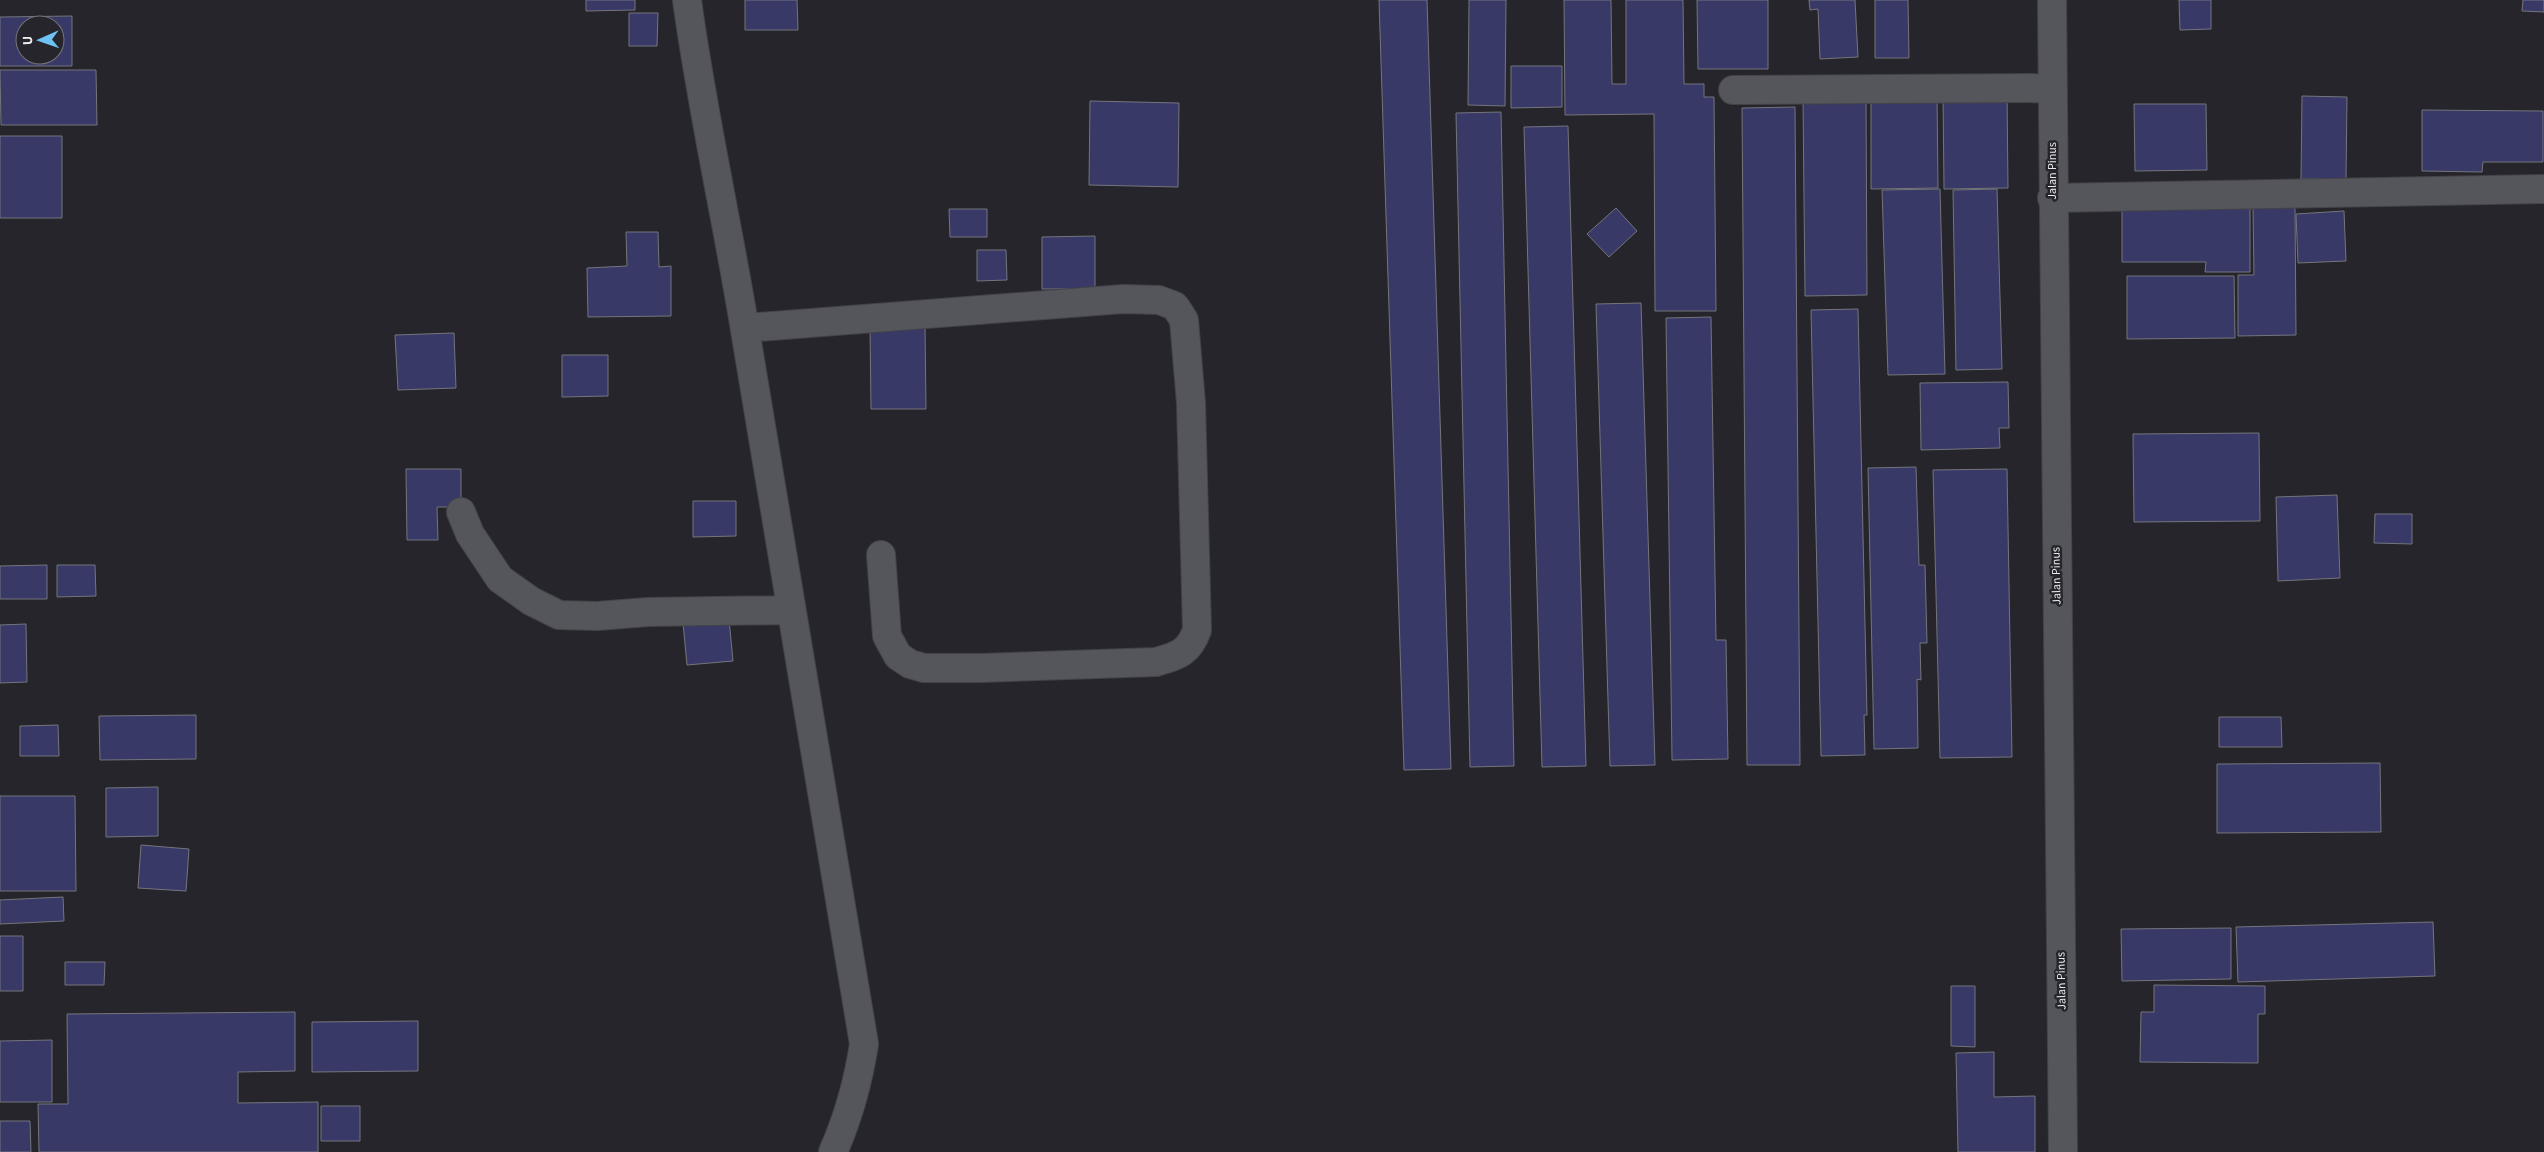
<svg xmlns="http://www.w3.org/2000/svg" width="2544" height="1152" font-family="'Source Sans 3',sans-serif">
<rect width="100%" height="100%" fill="#25252b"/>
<!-- building -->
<path fill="#393968" stroke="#74757c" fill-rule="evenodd" d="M586,0h49v10l-49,1z
M745,0h52l1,30h-53z
M1379,0h48l24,769 -47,1z
M1469,0h37l-1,106 -37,-1z
M1564,0h47l1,84h14v-84h57l1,84h20v13h10l2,214h-61l-1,-197 -89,1z
M1697,0h71v69h-70z
M1809,0h46l3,57 -38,2 -2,-50 -8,1z
M1875,0h33l1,58h-34z
M2179,0h32v29l-31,1z
M2523,0h21v12l-22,-1z
M629,13h29l-1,33h-28z
M72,16v50h-72v-49zM25,25h30v30h-30z
M1511,66h51v41l-51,1z
M0,70h96l1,55h-96z
M1943,93h64l1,95 -64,1z
M1871,96h66l1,92 -67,1z
M2302,96l45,1 -1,82h-45z
M1803,99h63l1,196 -62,1z
M1090,101l89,2 -1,84 -89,-2z
M2134,104h72l1,66 -72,1z
M1795,107l5,658h-53l-5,-657z
M2422,110l121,1v51h-60l-1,10 -60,-1z
M1501,112l13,654 -44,1 -14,-654z
M1568,126l18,640 -44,1 -18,-640z
M0,136h62v82h-62z
M1940,189l5,185 -57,1 -6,-185z
M1997,189l5,180 -46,1 -3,-180z
M2250,201v71h-45l1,-10h-84v-59z
M2253,207h42l1,128 -58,1v-61h16z
M1616,208l21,23 -28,26 -22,-23z
M949,209h38v28h-37z
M2344,211l2,50 -48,2 -2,-49z
M626,232h32l1,35 12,-1v50l-83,1 -1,-49 40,-2z
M1095,236v53h-53v-52z
M977,250h29l1,30 -30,1z
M2127,276h107l1,62 -108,1z
M1641,303l14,462 -45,1 -14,-462z
M1858,309l9,406h-3l1,40 -44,1 -10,-446z
M1711,317l5,323h10l2,119 -56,1 -6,-442z
M870,326h55l1,83h-55z
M454,333l2,55 -58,2 -3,-55z
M562,355h46v41l-46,1z
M2008,382l1,46h-10l1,20 -79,2 -1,-67z
M2259,433l1,88 -126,1 -1,-88z
M1916,467l3,98h6l2,78h-7l1,37 -4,-1 1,69 -44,1 -6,-281z
M406,469h55v38h-24l1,33h-31z
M2007,469l5,288 -72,1 -7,-288z
M2337,495l3,83 -62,3 -2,-84z
M693,501h43v35l-43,1z
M2375,514h37v30l-38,-1z
M47,565v34h-47v-33z
M57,565h38l1,31 -39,1z
M729,619l4,42 -46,4 -4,-42z
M26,624l1,58 -27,1v-58z
M196,715v44l-96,1 -1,-44z
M2219,717h62l1,30h-63z
M58,725l1,31h-39v-30z
M2380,763l1,69 -164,1v-69z
M158,787v49l-52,1v-49z
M0,796h75l1,95h-76z
M141,845l48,4 -3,42 -48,-3z
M63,897l1,24 -64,3v-24z
M2433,922l2,54 -197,6 -2,-55z
M2231,928v51l-109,2 -1,-52z
M0,936h23v55h-23z
M65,962h40l-1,23h-39z
M2154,985l111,1v28h-7v49l-118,-1 1,-50h13z
M1951,986h24v61l-24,-1z
M295,1012v59l-57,1v31l80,-1v50h-279l-1,-48h30l-1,-90z
M418,1021v50l-106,1v-50z
M52,1040v62h-52v-61z
M1994,1052v45l41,-1v56h-77l-2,-99z
M321,1106h39v35h-39z
M0,1121h30l1,31h-31z"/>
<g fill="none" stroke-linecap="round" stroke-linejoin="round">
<defs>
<path id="minor" d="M687,0c15,111 40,220 58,330 40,238 79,476 119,714 -6,39 -15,72 -31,108
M2052,0l11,1152
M1733,90l319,-2
M2052,198l492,-9
M745,328l378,-29 36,1 16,6 9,14 7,83 6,227c-8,23 -20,26 -41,32l-175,6h-57l-14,-4 -12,-8 -11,-20 -6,-81
M461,512l9,22 30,45 31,22 28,14 38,1 51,-4 142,-2"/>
</defs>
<!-- minor casing -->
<use href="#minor" stroke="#434347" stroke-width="30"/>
<!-- minor -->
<use href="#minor" stroke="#55565c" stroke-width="28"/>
</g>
<g text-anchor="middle" stroke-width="5" stroke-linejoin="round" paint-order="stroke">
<!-- street labels -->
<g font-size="12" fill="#e9eaed" stroke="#25252b">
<text transform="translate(2052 171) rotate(-90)" y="4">Jalan Pinus</text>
<text transform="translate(2056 576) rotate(-91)" y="4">Jalan Pinus</text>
<text transform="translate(2061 981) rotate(-91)" y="4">Jalan Pinus</text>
</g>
</g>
<!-- north arrow -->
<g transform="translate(40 40) rotate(268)"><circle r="24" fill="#25252b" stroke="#737479"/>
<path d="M0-4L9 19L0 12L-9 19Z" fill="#6ec2f3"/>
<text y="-8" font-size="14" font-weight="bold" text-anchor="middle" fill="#e9eaed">U</text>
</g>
</svg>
